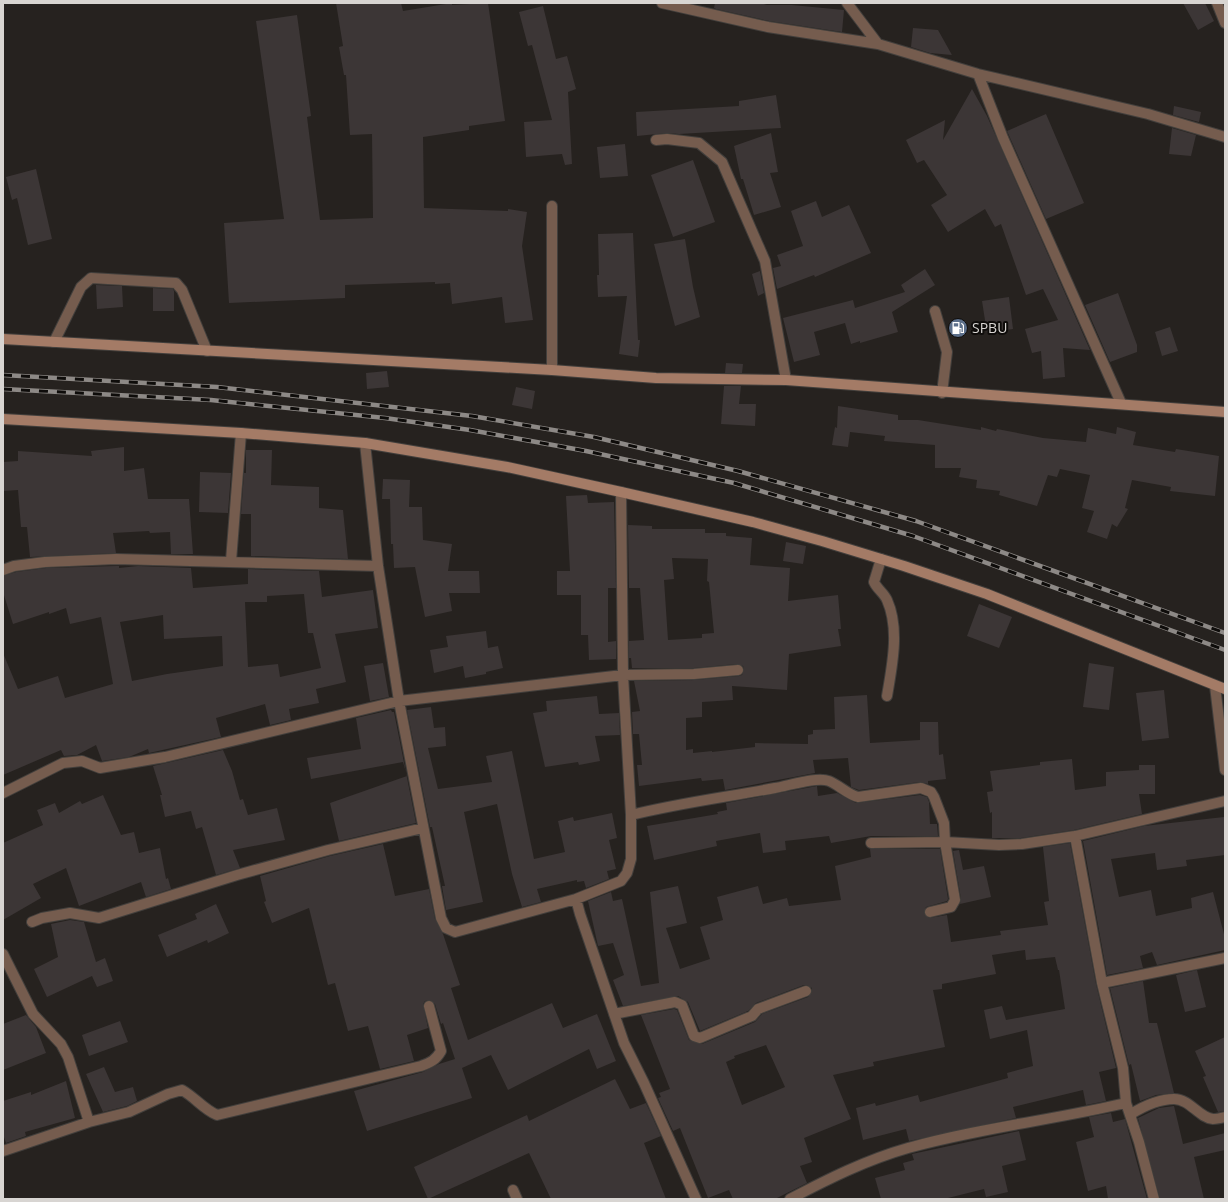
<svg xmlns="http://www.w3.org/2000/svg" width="1228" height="1202" font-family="'Open Sans',sans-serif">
<rect width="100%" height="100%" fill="#26221f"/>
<!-- building -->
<path fill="#3c3636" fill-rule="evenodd" d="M336,3h65l2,8 49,-8v2l36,-2 17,118 -36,5v4l-46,7 1,71 84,3v-2l19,3 -5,34 11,74 -28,3 -3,-26 -50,7 -2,-21 -15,1v-2l-90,3v13l-116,5 -5,-80 60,-4 -28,-198 41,-6 14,101 -4,1 13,103 53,-2 -1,-84 -22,1 -4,-60h-2l-5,-28 4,-1z
M715,3h45l7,2h25l52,5 -2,22 -73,-11 -53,-12 -2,-1z
M1183,3h22l9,18 -16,9z
M543,6l13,53 11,-3 9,33 -8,3 4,72 -7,1 -3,-11 -36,3 -2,-35 28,-2 -20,-75 -4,1 -9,-34z
M913,28l25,2 14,25 -22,-2 -19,-6z
M972,89l15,27 103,234 -27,-2 2,29 -22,2 -2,-28 -9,2 -7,-24 33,-9 -15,-31 -17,6 -25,-71 -6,3 -10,-18 -37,23 -17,-27 16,-10 -23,-35 -7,3 -11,-23 39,-20 -2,20z
M776,95l5,33 -102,6 -12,-1 -30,3 -1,-24 103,-6v-5z
M1174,106l27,6 -2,10 -26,-7z
M1046,114l38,89 -38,16 -39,-88z
M1172,128l24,7 -5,21 -22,-2z
M771,133l7,39 -8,1 11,34 -27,8 -11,-36h-2l-7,-33z
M625,144l3,32 -28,2 -3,-31z
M693,160l22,62 -42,15 -22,-62z
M36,169l16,70 -24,6 -11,-47 -5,2 -6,-23z
M816,201l6,16 27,-12 22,48 -56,24 -1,-2 -37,14 -4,-21 8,-2 -4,-11 26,-9 -12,-35z
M633,233l5,107h2l-2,17 -19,-3 8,-58 -29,1 -1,-22h2l-1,-41z
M685,239l8,48 7,30 -25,9 -21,-82z
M925,269l10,16 -43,27 6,20 -38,11v-2l-9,3 -6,-21 -31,9 6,23 -26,7 -11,-44 70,-18 2,8 50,-16 -4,-7z
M760,271l4,22 -6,3 -6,-22z
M96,285l26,1 1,21 -26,2z
M153,288l20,1 1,2v20h-21z
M1118,293l19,52v7l-27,10 -25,-57z
M1009,297l4,32 -26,4 -5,-32z
M1170,327l8,24 -16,5 -7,-24z
M726,363l17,1 -1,9h-17z
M387,371l2,16 -22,2 -1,-16z
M724,386h17l-2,18h17l-1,22 -34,-2z
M516,387l19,4 -3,18 -20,-4z
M838,406l60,9v5h20l63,10v-3l15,4 1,-2 46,9 43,4 2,-14 28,6 1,-7 19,5 -3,13 42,7 1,-3 43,7 -4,40 -45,-5 1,-4 -39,-7 -7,28 3,1 -11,18 -5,-3 -5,15 -20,-7 7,-21 -12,-3 8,-33 -30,-6 -3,8 -9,-2 -11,31 -38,-11 1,-4 -24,-3 1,-8 -18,-3 2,-9h-26v-23l-51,-4 1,-5 -35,-4 -2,15 -16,-2 3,-18 2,1z
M124,447v24l20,-3 4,31h41l4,55h-22l-1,-22 -20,1 -1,-2 -36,2 3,20 -86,4 -3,-30h-6l-3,-37 -15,1v-29l15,-1v-10l74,5 -1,-5z
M246,450h26l-1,35 48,2v21l24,2 5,49 -97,-3v-42h-10l3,-41h2z
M200,472l31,1 -3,40 -29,-1z
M383,479l27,1 -1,27h13l1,33 29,4 -4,27h31l1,22h-31l3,18 -27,6 -10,-50 -21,1 -1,-24h-2l-1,-45h-8z
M587,495l1,8 26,-1 2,86h-8v54l8,-1v18l-27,1 -1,-25h-7v-40h-24v-24h13l-4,-75z
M628,525l24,1v3h53v4h21v3l26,2 -2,27 40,3 -2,33 50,-6 3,34h-3l3,17 -52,8 -2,36 -55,-4 1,14 -31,2v15l-16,1v32l7,-1v4l19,-2v1l43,-5v-4l53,1v-9l5,-1v-4l22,-1 -1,-32 33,-2 3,48 50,-3v-18h18l1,33 4,-1 3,25 -18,2v3l-8,-2 -61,8 -8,-3 -3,-29 -35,2 2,13 -90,17 -2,-11 -21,2 -1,-3 -62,8 -2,-21h5l-3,-31h-6l-1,-22 8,-1 -6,-30 60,-1 45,-4 3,-1 2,-5 -1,-4 -6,-2 -43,4h-62l-1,-10h-2v-17l15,-1 -4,-52h-11zM672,558l36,1 -1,22 2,1 5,51 -12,1v4l-34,2 -4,-60 10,-1z
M786,542l20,4 -3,18 -20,-3z
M116,566h3v2l19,-2 53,2 2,20 55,-4v-15l71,2 3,26 51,-7 5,38 -43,6 11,48 -30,7 3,14 -30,6 2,11 -21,5 -5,-21 -49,14 5,19 -72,16 -1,-4 -19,8 -27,4 -6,-16 -19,10 -13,1 -3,-6 -58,25v-122l15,36 40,-13 7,22 48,-14 -12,-67 -31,7 -4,-16 -17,6v-2l-36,12 -10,-32v-16l13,-4 30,-4zM304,594l4,39h5l8,35 -41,9 -2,-13 -30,3 -3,-65h22v-6zM163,615l1,24 58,-3 1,30 -56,8 -35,7 -12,-59z
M979,604l33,13 -13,31 -32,-12z
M486,631l2,17 10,-2 5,22 -17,4v2l-21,4 -2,-12 -29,7 -4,-23 18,-3 -2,-11z
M383,663l6,34 -19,4 -6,-35z
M1089,663l25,4 -5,43 -26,-3z
M1164,690l5,48 -27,3 -6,-48z
M597,696l2,18 20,-1 1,22 -25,1 5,25 -21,4 -1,-3 -33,5 -12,-54 14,-2 -1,-10z
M431,707l3,21 11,-1 1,19 -18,2 10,41 54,-7 -6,-26 26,-5 22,108 31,-7 -7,-31 15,-4 1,4 38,-8 5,25 -8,2 7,29 -9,2 2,8 -23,9 -2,-7 -7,1v-2l-40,9 4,13 -19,5 -10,-33 -15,-70 -33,8 19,90 -37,8 -4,-24h3l-13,-59h-2l-23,-117z
M391,710l1,2h2l22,111 -77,18 -9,-38 77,-27 -4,-14 -92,17 -4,-21 54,-9 -5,-31z
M223,750l9,21 8,29 3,-1 5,16 29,-7 8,32 -52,10 7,18 -24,7 -14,-48 -6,2 -5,-18 -26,6 -5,-22h2l-9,-29z
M1072,759l3,31 31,-4v-14l33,-2v-5h16v29h-16l3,20 -68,16 -53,8h-29v-26l-2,1 -3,-21 6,-1 -3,-20 50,-6v-3z
M817,786l1,10 19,-3 19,10 64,-8 7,2 2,5 1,22h7l1,12h-67l-40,7 -2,-7 -44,5 1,9 -23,3 -3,-20 -44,8 1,5 -63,14 -7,-34 71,-12 -1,-2 10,-2 -1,-7z
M103,795l18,40 13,-3 5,21 21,-5 6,31 2,-1 3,11 -25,8 -5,-15 -62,24 -13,-38 -33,16 8,14 -38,22v-77l40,-18 -6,-15 18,-7 4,10 21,-12 2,3z
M1224,817l1,38 -39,5 1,6 -30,4 -2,-17 -44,6 8,38 32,-7 5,26 36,-8 -1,-10 22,-6 12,46v12l-68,15 -5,-13 -12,4 3,12 -36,7 -24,-134 61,-15z
M1070,843l26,141 20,84 -17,4 7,29 -20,4 -3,-15 -70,17 3,11 -107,23 -3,-12 -43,11 -7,-32 19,-5 1,3 42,-11 2,7 88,-24 -1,-5 26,-7 -6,-36 -37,9 -6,-29 18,-4 4,14 59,-11 -6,-39h-1l-3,-13 -29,3 -1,-10 -33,5 4,19 -54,10v5l-9,1 12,57 -72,15 1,4 -41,9 18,44 -47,19 8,24 -12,4 7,17 -32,16h-42l-4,-9 -21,8 -28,-70 -7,3 -15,-33 3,-1 -2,-4 11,-4 -29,-74 33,-6 3,1 12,30 13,4 53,-22 7,-8 46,-17 4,-5v-4l-5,-3h-3l-48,18 -8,8 -48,20 -12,-29 -10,-6 -55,10 -10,-26 11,-5 -11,-32 -15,3 -10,-45 23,-9 2,9 9,-2 19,87 18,-3 -9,-91 28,-6 9,37 -21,5 14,41 30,-10 -10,-32 23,-7 -6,-23 41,-11 5,18 24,-6 2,8 52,-6 -6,-34 36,-9 -1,-8h70l8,50 -1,2 -21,6 -2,6 5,5 18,-3 4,27 50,-7 -1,-4 48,-6 -4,-23 5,-1 -6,-54zM766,1045l19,42 -43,18 -16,-43 9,-4 -1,-2z
M383,844l12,52 34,-7 6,30 8,15 17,51 -9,3 17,52 84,-37 11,25 34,-14 19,47 -19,8 -8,-20 -81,41 -17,-35 -29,13 10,30 -105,33 -13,-40 69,-19 16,-8 16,-5 -12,-36 -2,1 -6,-20 -5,-4 -5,1 -2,3 5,24 -21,7 7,26 -34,8 -12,-43 -20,5 -13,-48 -7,2 -19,-77 -37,15 -8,-21 2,-1 -6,-25 70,-20z
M959,850l4,20 21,-4 7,31 -31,7 1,-5 -8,-48z
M216,904l13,29 -21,10 -1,-3 -40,17 -9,-22 39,-16 -2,-5z
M70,920l14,2 12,40 9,-4 8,23 -16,6 -5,-11 -45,21 -13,-28 24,-12 -7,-33z
M1197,970l9,37 -21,5 -9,-37z
M1143,981l6,42h8l17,70 -18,2 -16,6 -9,-37 -2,1 -19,-77z
M26,1015l10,12 10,26 -43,17v-46z
M120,1021l8,21 -39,14 -7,-21z
M1225,1037v74l-7,1 -15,-35 3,-1 -11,-25z
M104,1067l11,25 18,-5 4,14 -10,5 -24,6 -17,-38z
M615,1079l15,30 16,-6 15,33 -17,7 22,56h-115l-22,-46 -101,46 -14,-32 113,-52 2,6z
M66,1081l9,37 -50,14 1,4 -20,7 -3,-9v-33l28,-9v3z
M1174,1106l9,38 42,-11v17l-31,7 10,42h-44l-22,-81 21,-10z
M1111,1113l2,9 12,-3 22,80h-39l-2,-13 -18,5 -12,-49 18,-5 -5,-20z
M1019,1131l7,29 -24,6 6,26 -22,5 -2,-8 -40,10h-63l-6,-21 30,-8 -2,-7 11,-3 -2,-6z"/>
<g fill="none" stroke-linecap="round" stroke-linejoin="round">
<defs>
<path id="service" d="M552,206v164
M935,311l12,41 -5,41
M54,342l27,-55 10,-9 85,5 6,7 25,61"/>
<path id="minor" d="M662,3l106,24 110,17 100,30 170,40 77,23
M847,3l31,41
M1217,3l8,20
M978,74l25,64 118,265
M656,140l11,-1 32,4 23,19 43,99 21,119
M365,443l13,123 21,135 42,217 5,10 9,4 121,-33
M621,492l2,183 8,140v44l-4,14 -6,8 -45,18 4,15 44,129 20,40 52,116
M881,559l-7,23c3,7 10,11 13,18 13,29 5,66 0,96
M231,561l10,-128
M3,570l11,-4 31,-4 71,-3 262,7
M1215,686l10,84
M3,793l60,-30 19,-2 18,7 65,-11 234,-56 224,-26 71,-1 44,-4
M631,815c48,-12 96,-18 144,-27 13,-2 42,-12 54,-7 10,4 18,13 29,16l63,-9 10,4 3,5 10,26 1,19 10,58 -4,7 -21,5
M1075,836l27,147 21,85 3,35 13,39 15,57
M871,843l74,-1 54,3 23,-1 53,-8 150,-35
M32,922l10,-4 28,-5 29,5 138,-43 91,-25 95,-22
M3,954l30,60 28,30 7,13 21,65
M1102,983l123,-25
M614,1014l61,-12 7,3 12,31 6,2 52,-22 6,-7 48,-18
M1131,1114c13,-8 28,-15 43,-15 16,0 25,19 39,20 4,0 8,-1 12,-2
M3,1151l86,-29 40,-10 39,-18 14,-4c14,8 21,19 35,25l204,-49c9,-3 15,-6 20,-15l-12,-45
M513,1190l4,9
M790,1199c38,-20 76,-39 118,-51 71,-20 145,-28 218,-45"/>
<path id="secondary" d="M3,339l549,31 104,8 130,2 439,32
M3,419l238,14 124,10 142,24 114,25 132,30 69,19 82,25 83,28 238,95"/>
</defs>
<!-- service casing -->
<use href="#service" stroke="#423f3c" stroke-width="12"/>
<!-- minor casing -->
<use href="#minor" stroke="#423f3c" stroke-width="12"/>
<!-- secondary casing -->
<use href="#secondary" stroke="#423f3c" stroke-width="12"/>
<!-- service -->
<use href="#service" stroke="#755c4e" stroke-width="10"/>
<!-- minor -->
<use href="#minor" stroke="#755c4e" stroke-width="10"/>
<!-- secondary -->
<use href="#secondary" stroke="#a47b66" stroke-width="10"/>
<defs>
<path id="rail" d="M3,375l214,12 255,29 122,21 144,34 178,50 309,112
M3,389l208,11 174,18 85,12 116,21 148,32 179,53 312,114"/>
</defs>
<!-- rail casing -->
<use href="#rail" stroke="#8d8986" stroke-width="4.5"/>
<!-- rail -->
<use href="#rail" stroke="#0e0c0a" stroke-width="3" stroke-dasharray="9" stroke-linecap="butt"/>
</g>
<!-- icons -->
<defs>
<symbol id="fuel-disc" viewBox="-11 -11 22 22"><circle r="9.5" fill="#5c6f8a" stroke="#0e0c0a"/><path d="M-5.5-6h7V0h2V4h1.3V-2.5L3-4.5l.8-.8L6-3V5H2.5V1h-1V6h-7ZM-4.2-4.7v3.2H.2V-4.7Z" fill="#fff"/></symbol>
</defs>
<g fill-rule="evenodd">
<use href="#fuel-disc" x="947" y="317" width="22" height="22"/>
</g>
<g text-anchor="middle" stroke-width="4" stroke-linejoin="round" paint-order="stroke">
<!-- poi labels -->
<g font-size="14" fill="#d8d5d2" stroke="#0e0c0a" text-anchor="start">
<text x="972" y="333">SPBU</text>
</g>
</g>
<!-- border -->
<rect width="1228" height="1202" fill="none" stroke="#d8d5d2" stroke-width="8"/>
</svg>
